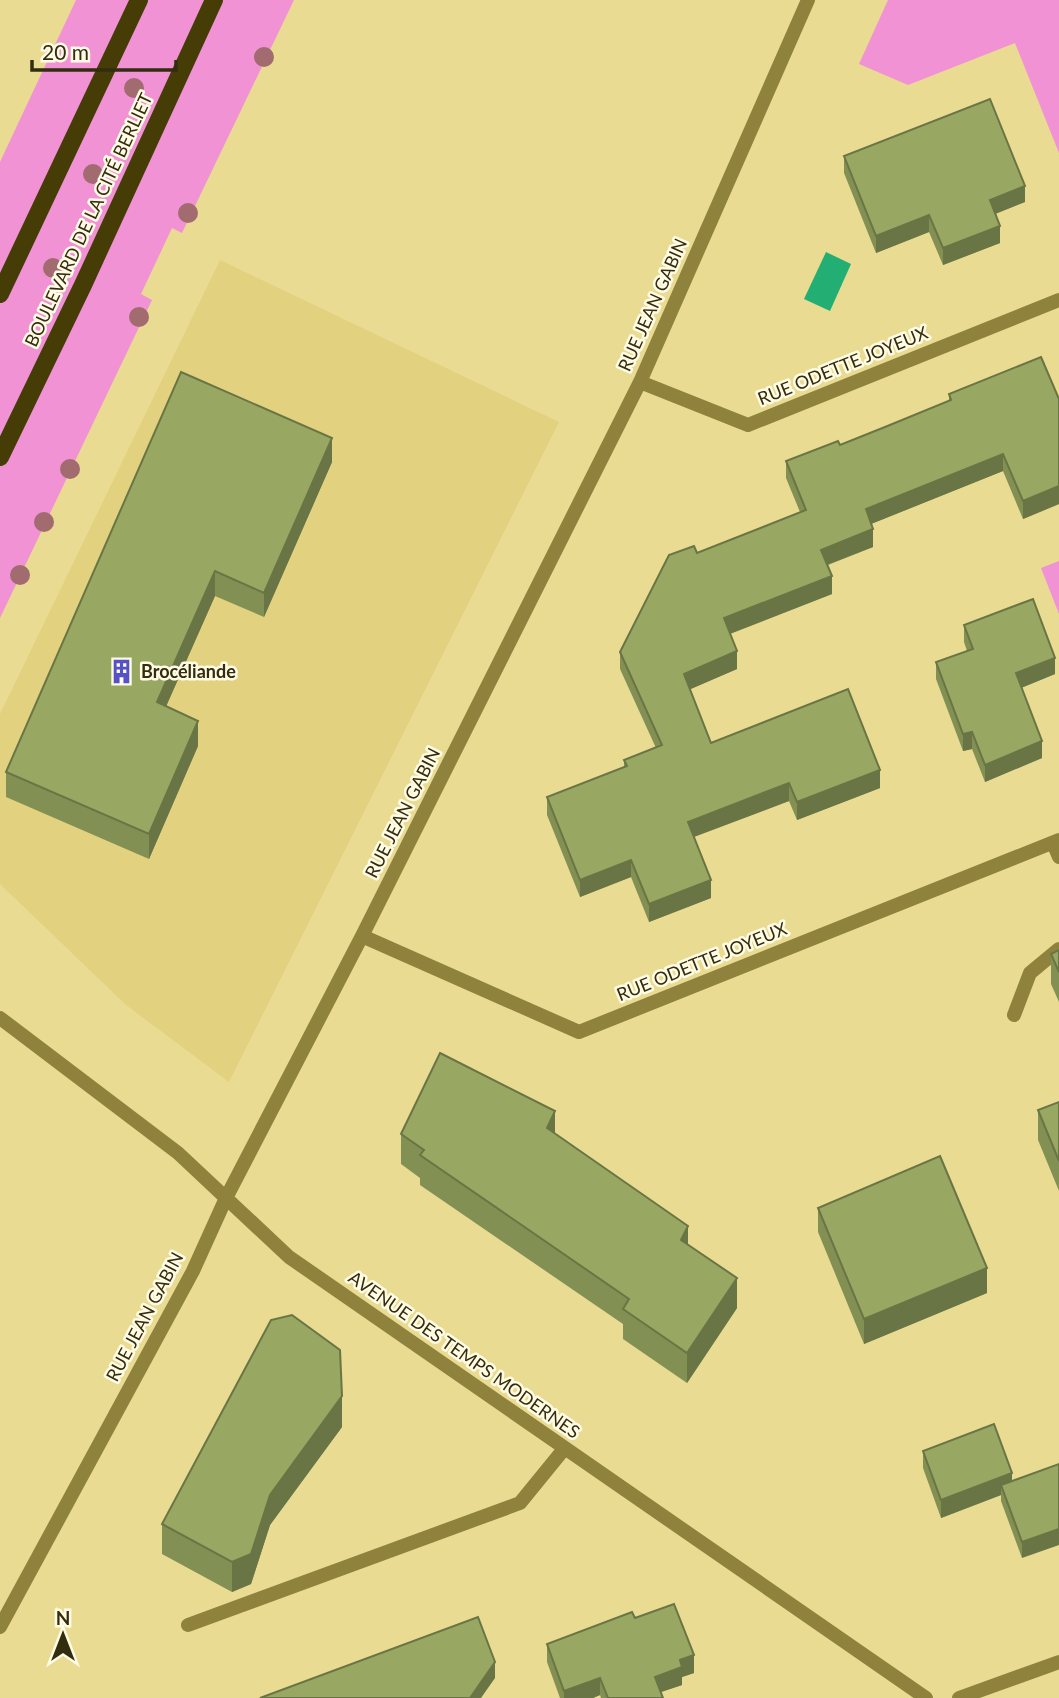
<svg xmlns="http://www.w3.org/2000/svg" width="1059" height="1698" font-family="Lato,sans-serif">
<rect width="100%" height="100%" fill="#e9db91"/>
<!-- built -->
<path fill="#e2d27f" d="M220,260l339,162 -330,660 -103,-77 -126,-121v-170z"/>
<!-- green -->
<path fill="#f092d4" d="M76,0h218l-112,233 -10,-5 -31,66 11,6 -152,318v-456z
M888,0h171v153l-44,-110 -107,42 -49,-21z
M1059,561v53l-18,-46z"/>
<!-- water -->
<path fill="#23af73" d="M826,252l25,12 -21,47 -26,-12z"/>
<g fill="none" stroke-linecap="round" stroke-linejoin="round">
<!-- lane -->
<path stroke="#8f823c" stroke-width="14" d="M1053,843l6,14
M1014,1015l16,-42 29,-24
M188,1625l332,-122 44,-54"/>
<!-- street -->
<path stroke="#8f823c" stroke-width="14" d="M640,382l108,43 311,-125
M362,936l217,96 480,-192
M0,1018l178,135 111,104 637,441
M0,1627l193,-356 33,-73 136,-262 278,-554 168,-382
M959,1698l100,-36"/>
<!-- primary -->
<path stroke="#453c06" stroke-width="18" d="M0,294l139,-294
M0,457l83,-172 131,-285"/>
</g>
<!-- trees -->
<g fill="#a16b6f">
<circle cx="264" cy="57" r="10"/>
<circle cx="134" cy="88" r="10"/>
<circle cx="93" cy="174" r="10"/>
<circle cx="188" cy="213" r="10"/>
<circle cx="53" cy="268" r="10"/>
<circle cx="139" cy="317" r="10"/>
<circle cx="70" cy="469" r="10"/>
<circle cx="44" cy="522" r="10"/>
<circle cx="20" cy="575" r="10"/>
</g>
<!-- wall -->
<path fill="#839054" d="M844,156l181,46 -30,12 5,29 -57,22 -14,-33 -53,21 -32,-80z
M181,372l151,90 -68,155 -49,-21 -49,110 32,40 -49,113 -143,-62v-25z
M949,394l110,5v105l-36,15 -20,-48 -132,53 2,23 -45,18 4,29 -102,40 7,35 -47,20 21,54 169,45 -83,32 -8,-19 -95,36 17,61 -62,24 -18,-45 -51,20 -33,-82v-18l77,-30v-7l32,-12 -36,-79v-17l77,-99 103,-41 -14,-34v-17l54,-16 45,-18 64,-26z
M964,625l91,49 -34,14 21,70 -57,24 -13,-33 -9,2 -27,-72v-17l31,-11 -3,-9z
M1059,950v52l-8,-18v-30z
M1059,1102v89l-21,-51v-30z
M401,1134h154l133,111 49,63 -50,75 -64,-44v-15l-203,-139v-7l-19,-14z
M818,1208l169,85 -123,51 -46,-112z
M342,1427l-72,98 -19,59 -19,8 -70,-38v-30z
M923,1451l89,31 47,-18 -37,94 -21,-57v-6l-60,23 -18,-50z
M635,1618l59,55 -12,4v8l-21,7 2,6h-62l-1,-3 -7,3h-33l-13,-36v-18z"/>
<!-- shaded-wall -->
<path fill="#6a7545" d="M1025,186v16l-35,14v-16z
M929,215v17l-53,21v-17z
M1000,226v17l-57,22v-17z
M332,438v24l-68,155v-24z
M1003,454v17l-137,55v-17z
M1059,486v18l-36,15v-18z
M873,529v18l-52,20v-17z
M215,571v25l-58,131v-25z
M832,576v18l-108,42v-18z
M737,651v18l-53,23v-18z
M1055,658v16l-39,16v-17z
M198,721v25l-49,113v-25z
M972,732v17l-9,2v-17z
M1042,741v17l-57,24v-17z
M880,770v18l-83,32v-18z
M789,783v18l-101,38v-17z
M631,860v17l-51,20v-17z
M711,880v18l-62,24v-18z
M555,1111v30l-8,-13z
M688,1226v30l-7,-16z
M987,1268v25l-123,51v-25z
M737,1278v30l-50,75v-30z
M342,1396v31l-72,98 -19,59 -19,8v-30l38,-67z
M1012,1473v18l-11,-6v10l-60,23v-18z
M1059,1529v16l-37,13v-16z
M694,1655v18l-12,4v8l-27,9v-17l25,-17z
M495,1662v16l-14,20h-11z
M600,1678v17l-7,3h-29v-7z"/>
<!-- building -->
<path fill="#98a762" stroke="#6a7545" stroke-width="2" d="M990,99l35,87 -35,14 10,26 -57,22 -14,-33 -53,21 -32,-80z
M1041,357l18,42v87l-36,15 -20,-47 -137,55 7,20 -52,21 11,26 -108,42 13,33 -53,23 27,69 137,-54 32,81 -83,32 -8,-19 -101,39 23,58 -62,24 -18,-44 -51,20 -33,-83 80,-31 -3,-6 38,-15 -42,-93 49,-97 25,-9 3,7 109,-43 -20,-49 52,-20 2,4 45,-18 66,-27 -2,-6z
M181,372l151,66 -68,155 -49,-22 -58,131 41,19 -49,113 -143,-62z
M1033,599l22,59 -39,15 26,68 -57,24 -13,-33 -9,2 -27,-72 37,-13 -9,-24z
M1059,950v22l-8,-18z
M440,1053l115,58 -8,17 141,98 -7,14 56,38 -50,75 -64,-44 6,-10 -209,-144 4,-5 -23,-16z
M1059,1102v59l-21,-51z
M940,1156l47,112 -123,51 -46,-111z
M292,1315l48,35 2,46 -72,99 -19,59 -19,8 -70,-38 109,-204z
M994,1424l18,49 -71,27 -18,-49z
M1059,1464v65l-37,13 -21,-57z
M674,1604l20,51 -14,5 2,7 -27,10 8,21h-55l-8,-20 -36,13 -17,-47 85,-32 3,6z
M478,1617l17,45 -25,36h-210z"/>
<!-- icons -->
<defs>
<symbol id="building-bare" viewBox="-9 -9 18 18"><path d="M-4-6H4V6H1V3H-1V6H-4ZM-2.5-4.3h1.7v1.8h-1.7ZM.8-4.3h1.7v1.8H.8ZM-2.5-1h1.7V.8h-1.7ZM.8-1h1.7V.8H.8Z" fill="#5552c9" stroke="#fffbe5" stroke-width="2.5" paint-order="stroke"/></symbol>
</defs>
<g fill-rule="evenodd">
<use href="#building-bare" x="104" y="654" width="35" height="35"/>
</g>
<g text-anchor="middle" stroke-width="5" stroke-linejoin="round" paint-order="stroke">
<!-- street labels -->
<g font-size="18" fill="#332d0f" stroke="#fffbe5">
<text transform="translate(89 220) rotate(-65)" y="6">BOULEVARD DE LA CITÉ BERLIET</text>
<text transform="translate(653 305) rotate(-66)" y="6">RUE JEAN GABIN</text>
<text transform="translate(843 366) rotate(-22)" y="6">RUE ODETTE JOYEUX</text>
<text transform="translate(403 813) rotate(-63)" y="6">RUE JEAN GABIN</text>
<text transform="translate(702 962) rotate(-22)" y="6">RUE ODETTE JOYEUX</text>
<text transform="translate(145 1317) rotate(-62)" y="6">RUE JEAN GABIN</text>
<text transform="translate(464 1355) rotate(35)" y="6">AVENUE DES TEMPS MODERNES</text>
</g>
<!-- poi labels -->
<g font-size="18" font-weight="bold" fill="#332d0f" stroke="#fffbe5" text-anchor="start">
<text x="141" y="678">Brocéliande</text>
</g>
</g>
<!-- north arrow -->
<g transform="translate(63 1635)" stroke="#fffbe5" stroke-width="5" paint-order="stroke">
<path d="M0-5L12 26L0 18L-12 26Z" fill="#332d0f"/>
<text y="-10" font-size="19" font-weight="bold" text-anchor="middle" fill="#332d0f">N</text>
</g>
<!-- scale -->
<path d="M32 60v10h144v-10" fill="none" stroke="#332d0f" stroke-width="3.5"/>
<text x="42" y="60" font-size="21" fill="#332d0f" stroke="#fffbe5" stroke-width="5" paint-order="stroke">20 m</text>
</svg>
